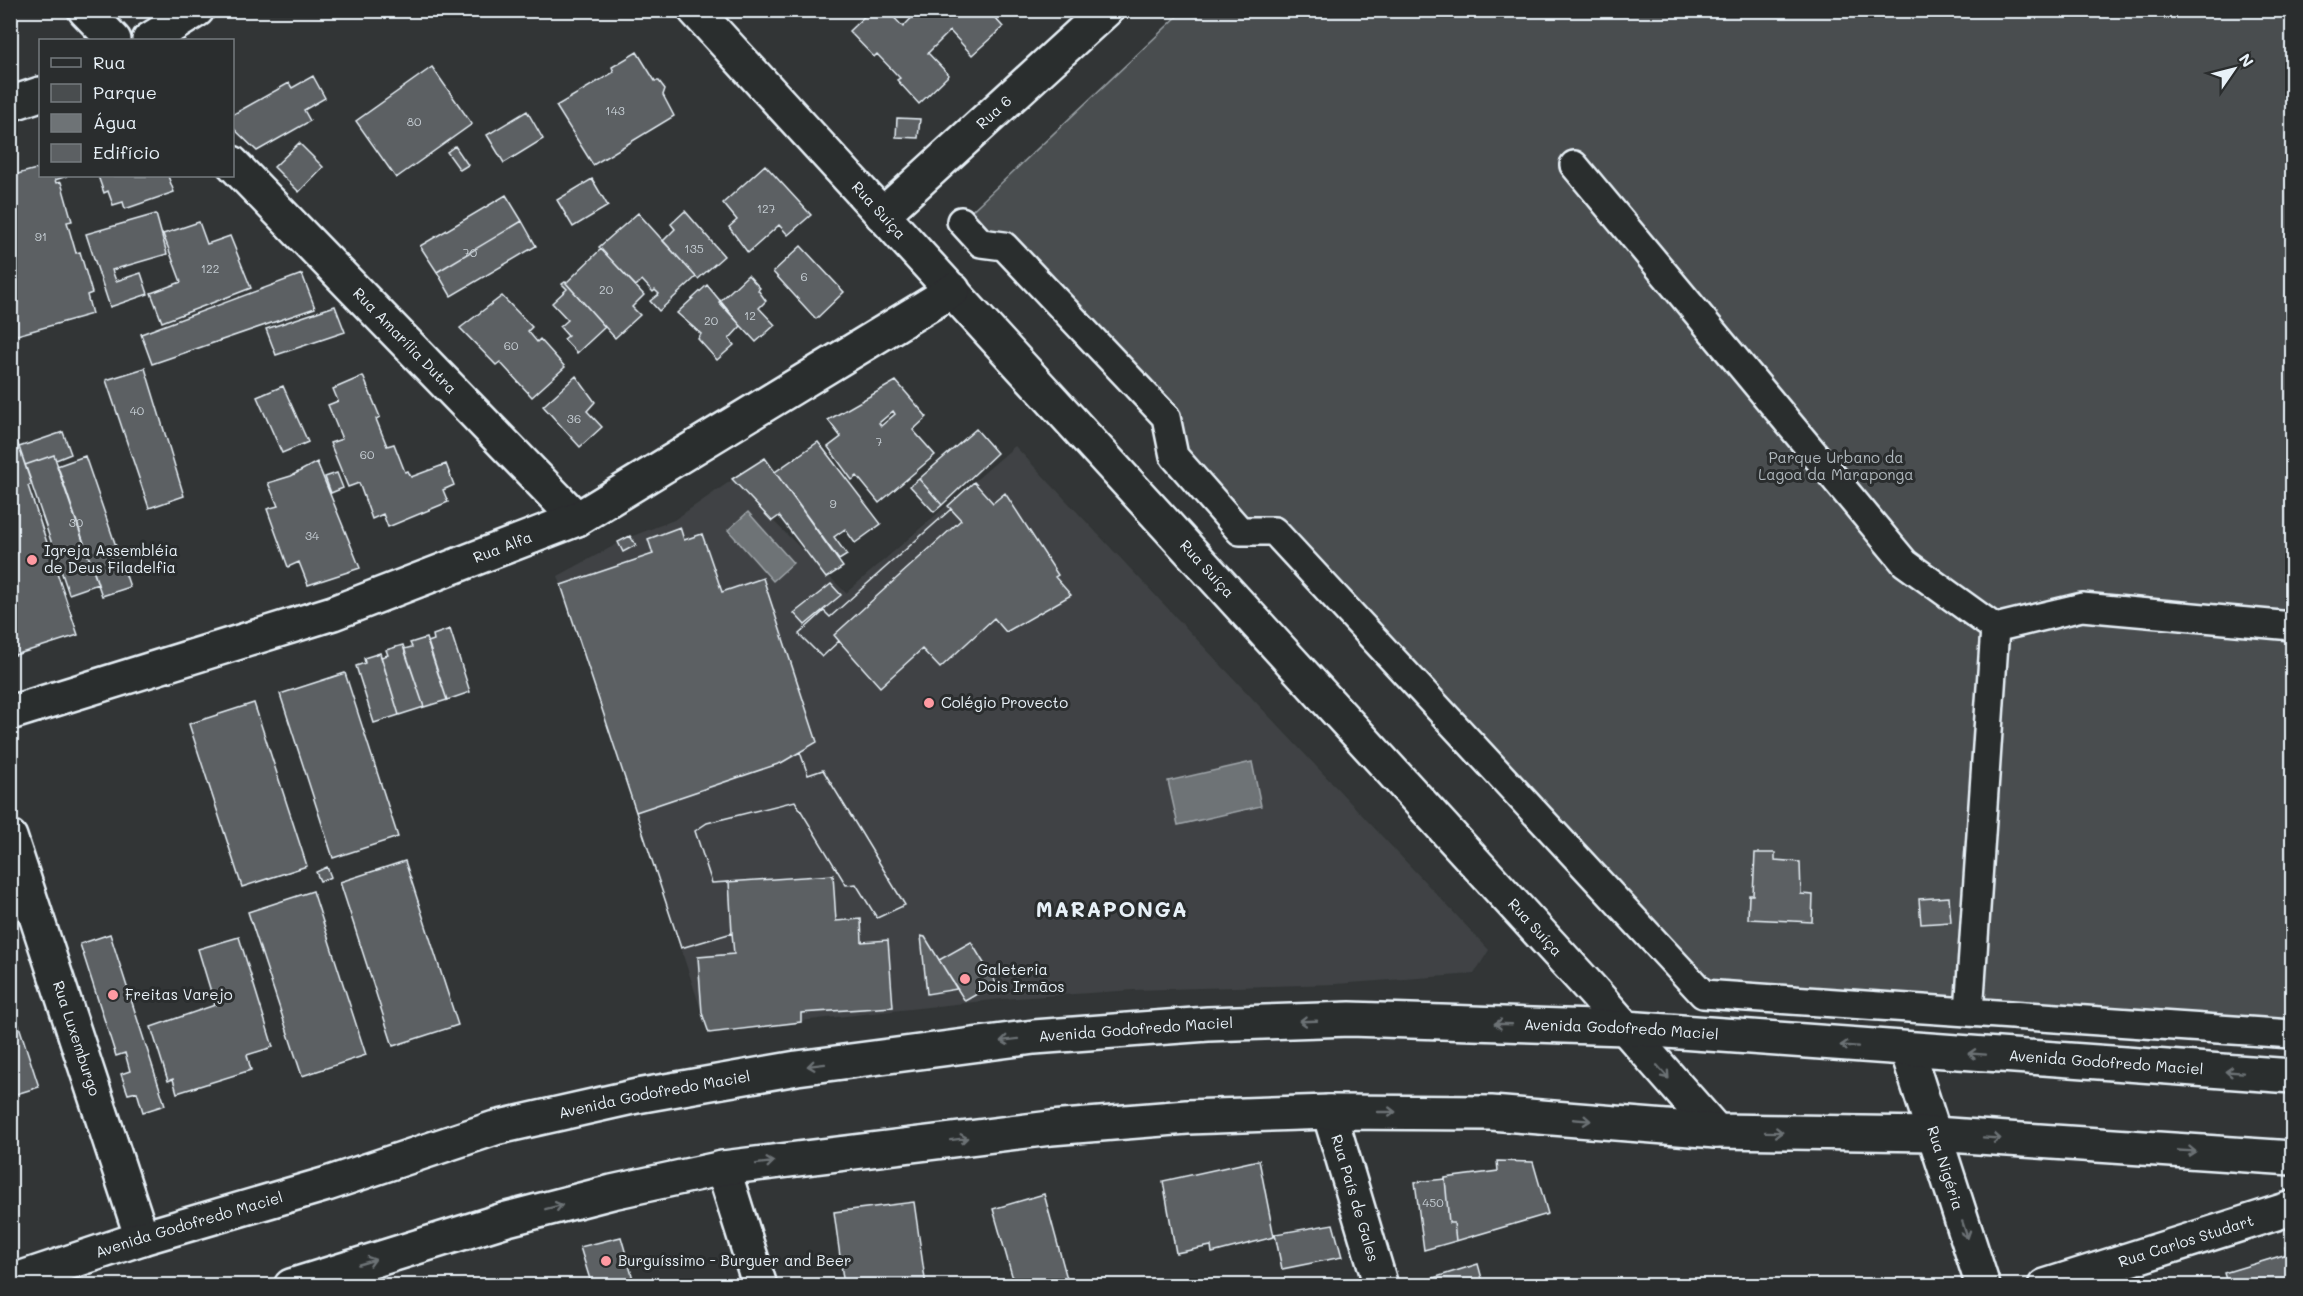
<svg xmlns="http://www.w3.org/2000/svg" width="2303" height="1296" font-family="Mali,sans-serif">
<rect width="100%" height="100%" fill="#323536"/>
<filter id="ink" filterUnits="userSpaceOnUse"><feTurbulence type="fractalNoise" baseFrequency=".0167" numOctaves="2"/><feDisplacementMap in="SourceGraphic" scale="12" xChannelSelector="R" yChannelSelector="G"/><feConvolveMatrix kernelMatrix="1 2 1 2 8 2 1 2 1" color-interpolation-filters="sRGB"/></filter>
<g filter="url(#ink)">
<!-- built -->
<path fill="#3f4244" d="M1015,446l474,504 -15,24 -138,10 -202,6 -132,9 -294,32 -150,-455 72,-39 44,-17 58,-40 114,113z"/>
<!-- green -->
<path fill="#494d4f" stroke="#989fa4" stroke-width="1.5" d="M1183,11h1109v1023l-589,-40 -429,-463h-34l-66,-75 -8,-39 -205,-196z"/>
<!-- water -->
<path fill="#6e7376" stroke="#9fa5aa" stroke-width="1.5" d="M748,512l45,51 -20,18 -45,-51z
M1252,762l9,44 -83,19 -10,-44z"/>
<!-- building -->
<path fill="#5c6063" stroke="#e8f1f8" stroke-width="1.5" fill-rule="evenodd" d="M871,10h16l16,17 16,-17h69l15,17 -31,28 -22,-24 -22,22 21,22 -30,29 -22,-24 3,-2 -23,-24 -3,3 -25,-26z
M637,52l18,29h4l6,8 -2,6 11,21 -81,49 -37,-59 58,-34 -2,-5z
M432,67l40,57 -76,54 -40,-57z
M313,76l12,22 -21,12 6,11 -53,30 -25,-24v-12l57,-32 3,5z
M527,111l16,28 -39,24 -17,-28z
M897,118l23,1 -2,19 -22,-1z
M299,143l24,24 -24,25 -25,-25z
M455,146l13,19 -8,5 -13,-18z
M765,165l46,50 -23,20 -9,-10 -31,28 -19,-26 8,-7 -14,-17z
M40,168v8h27l-12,4 1,3 5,-1 11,39 -5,1 9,31 4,-1 12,41 -5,2 5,19 -82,23v-161z
M98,176h70l6,16 -49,17 -2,-7 -10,3 -5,-14 -4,2z
M592,179l16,27 -35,21 -16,-27z
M506,195l16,26 -85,51 -17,-26z
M685,211l39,45 -26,23 -35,-38 12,-12 -4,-5z
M638,213l58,64 -37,34 -9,-10 9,-7 -4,-4 -2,2 -11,-12 -6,6 -37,-39z
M156,214l11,40 -55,16 4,11 25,-8 7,21 -38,13 -24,-73z
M522,221l14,25 -85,50 -14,-24z
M199,222l8,22 23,-8 21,52 -89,34 -11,-29 30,-11 -18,-48z
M801,246l43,46 -28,27 -43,-47z
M601,249l43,46 -12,12 8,8 -25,23 -49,-55z
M302,274l13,34 -163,56 -11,-30z
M748,275l12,13 -2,2 8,11 -7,7 16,17 -19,17 -37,-40z
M565,282l40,45 -28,26 -13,-14 4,-3 -8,-9 8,-7 -16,-17 15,-14 -5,-5z
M707,285l34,41 -12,13 5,6 -17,15 -19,-21 3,-5 -24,-21z
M502,296l30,31 -4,4 9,11 3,-3 25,28 -33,30 -32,-35 -4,3 -36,-37z
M335,306l10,26 -69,23 -10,-26z
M145,368l39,128 -35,12 -43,-128z
M363,376l17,41 -4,2 11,27 7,-2 11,28 3,-1 3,6 35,-13 8,21 -11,5 5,12 -60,25 -5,-13 -11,5 -13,-36 -11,4 -18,-44 12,-4 -14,-34 10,-4 -5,-12z
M576,376l19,26 -8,9 15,16 -22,20 -37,-41z
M896,381l31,36 -14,13 22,25 -56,48 -22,-27 -5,4 -24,-33 13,-10 -13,-17zM893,411l2,3 -14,12 -2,-3z
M283,386l25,56 -26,11 -25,-56z
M10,422l22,62 -4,2 50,149 -63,20 -5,-12z
M976,429l21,24 -55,52 -23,-26z
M63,432l8,22 -15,6 -2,-5 -29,10 -6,-18z
M818,442l63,82 -26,19 -10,-14 -11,8 13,18 -8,5 -64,-88z
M54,455l44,129 -29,10 -44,-129z
M85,456l45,131 -28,9 -45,-130z
M765,458l78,109 -17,11 -47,-62 -7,5 -40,-42z
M317,462l43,106 -52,17 -9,-23 -11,5 -21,-58 11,-3 -10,-23 23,-7z
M337,473l6,15 -12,5 -6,-16z
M919,479l23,26 -8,7 -24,-26z
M974,482l19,21 12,-10 53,82 -3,2 16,18 -65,37 -12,-14 -54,50 -18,-19 -42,38 -41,-46 -17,16 -23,-23 25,-23 6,6 121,-108 -3,-3z
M951,509l10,11 -127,115 5,6 -17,16 -23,-23 25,-23 6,6z
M680,527l4,13 18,-6 20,58 41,-14 54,164 -36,21 -145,49 -75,-227 92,-31 -5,-15z
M630,536l6,9 -13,7 -5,-10z
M831,584l10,11 -36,30 -11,-12z
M450,629l20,63 -23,8 -19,-58 6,-2 -1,-5z
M426,638l21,62 -23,7 -20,-58 8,-2 -2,-4z
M403,645l21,62 -25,8 -18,-58 7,-2 -2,-5z
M380,653l19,62 -25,8 -18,-57 9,-3 -1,-5z
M345,673l53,164 -65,21 -53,-164z
M254,703l53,163 -65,21 -53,-163z
M800,752l8,23 15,-5 82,135 -28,13 -21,-34 -10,1 -51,-84 -88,22 -12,8 17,52 17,-1 3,51 -51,15 -45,-136 145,-49z
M800,752l8,23 15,-5 82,135 -28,13 -21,-34 -10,1 -51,-84 -88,22 -12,8 17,52 121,-8 3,46 25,-2 1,23 26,-2 5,67 -92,6v9l-92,11 -7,-20 -4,-56 36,-3 -2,-21 -51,15 -45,-136 145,-49z
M1755,853h20v7l25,2 1,32 12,1 -1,27 -64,-3 1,-24h4z
M405,861l53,164 -65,21 -53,-164z
M327,867l4,10 -11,4 -4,-9z
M313,891l53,164 -64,21 -54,-164z
M1949,897l2,25 -30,2 -2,-25z
M110,934l55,171 -22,7 -6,-20 -9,2 -7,-20 9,-3 -5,-18 -9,3 -36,-112z
M921,936l4,1 32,52 -30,5z
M239,937l34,110 -26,8 4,15 -74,23 -4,-14 -5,2 -17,-54 64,-22 -17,-56z
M971,942l25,41 -31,18 -26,-41z
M17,1020l22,67 -29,9v-74z
M1259,1160l15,77 -62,16 -1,-7 -35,7 -13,-72z
M1497,1161l36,1 15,52 -92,27 -2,-18h-5l-4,-45 53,-7z
M1445,1179l4,44h5l2,18 -32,9 -9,-68z
M1044,1194l25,92h-54l-22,-77z
M914,1202l12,84h-82l-10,-74z
M1333,1224l9,33 -60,12 -7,-35z
M621,1237l14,49h-43l-12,-39z
M2292,1245v12l-4,2 -3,-12z
M2287,1254l5,18v14h-64l-4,-13z
M1478,1264l6,22h-52l-2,-7z"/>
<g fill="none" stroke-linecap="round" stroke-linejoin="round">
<defs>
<path id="pedestrian" d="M1574,165l331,398 90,65
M961,221l20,22 23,3 162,171 8,39 66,75h34l429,463 589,40
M1969,1012l26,-384 87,-21 210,19"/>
<g id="minor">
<path d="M85,10l29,30"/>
<path id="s1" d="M695,10l897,980 124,141"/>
<path d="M149,40l48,-30"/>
<path d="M10,104l30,-10"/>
<path id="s2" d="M232,163l345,356"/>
<path id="s3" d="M882,215l224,-205"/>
<path id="s4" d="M10,713l323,-100 244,-94 376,-229"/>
<path id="s5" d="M10,837l132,401"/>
<path id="s6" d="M1907,1050l76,236"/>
<path id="s7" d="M1329,1112l52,174"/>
<path d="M723,1168l37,118"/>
<path id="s8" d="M2045,1286l247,-78"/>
</g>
<g id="primary">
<path id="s9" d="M10,1282l132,-44 185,-54 168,-56 142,-32 160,-28 237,-31 174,-13 142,-5 275,9 667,48"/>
<path d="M291,1286l216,-67 105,-27 111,-24 328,-40 136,-11 142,-5 162,1 225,18 218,3 358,24"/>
</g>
</defs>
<!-- pedestrian casing -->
<use href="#pedestrian" stroke="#e8f1f8" stroke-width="32"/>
<!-- minor casing -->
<use href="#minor" stroke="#e8f1f8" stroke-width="38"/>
<!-- primary casing -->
<use href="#primary" stroke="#e8f1f8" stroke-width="38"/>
<!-- pedestrian -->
<use href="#pedestrian" stroke="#2a2d2e" stroke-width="27"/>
<!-- minor -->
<use href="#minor" stroke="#2a2d2e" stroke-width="33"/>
<!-- primary -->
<use href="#primary" stroke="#2a2d2e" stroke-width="33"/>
</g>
<!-- one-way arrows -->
<defs><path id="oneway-shaft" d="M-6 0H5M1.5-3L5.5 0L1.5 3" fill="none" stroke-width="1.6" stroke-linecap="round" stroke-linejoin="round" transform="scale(1.5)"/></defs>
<g stroke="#6c7275">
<use href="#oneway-shaft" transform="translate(1308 1021) rotate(178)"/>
<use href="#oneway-shaft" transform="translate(1503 1024) rotate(-178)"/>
<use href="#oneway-shaft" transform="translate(1009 1040) rotate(173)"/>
<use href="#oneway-shaft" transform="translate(1849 1046) rotate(-176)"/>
<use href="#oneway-shaft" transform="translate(1977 1054) rotate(-176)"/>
<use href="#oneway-shaft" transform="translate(816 1065) rotate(173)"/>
<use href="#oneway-shaft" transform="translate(1663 1072) rotate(49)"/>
<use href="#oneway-shaft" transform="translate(2234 1072) rotate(-176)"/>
<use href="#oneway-shaft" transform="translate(1387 1112)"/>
<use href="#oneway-shaft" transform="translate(1582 1120) rotate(5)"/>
<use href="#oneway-shaft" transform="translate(1774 1132) rotate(1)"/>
<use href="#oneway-shaft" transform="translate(1992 1138) rotate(4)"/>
<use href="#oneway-shaft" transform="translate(959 1139) rotate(-7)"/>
<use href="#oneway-shaft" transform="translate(2187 1151) rotate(3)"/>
<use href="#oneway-shaft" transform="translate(765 1163) rotate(-7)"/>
<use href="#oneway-shaft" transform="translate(554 1207) rotate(-14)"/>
<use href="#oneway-shaft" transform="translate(1965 1230) rotate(72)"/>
<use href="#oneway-shaft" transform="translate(367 1262) rotate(-17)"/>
</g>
</g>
<!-- markers -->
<g fill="#ff9aa2" stroke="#2a2d2e" stroke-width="2">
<circle cx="32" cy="560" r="6"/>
<circle cx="929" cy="703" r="6"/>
<circle cx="965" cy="979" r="6"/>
<circle cx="113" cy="995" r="6"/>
<circle cx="606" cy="1261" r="6"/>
</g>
<g text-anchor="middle" stroke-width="6" stroke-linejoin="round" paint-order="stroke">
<!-- number labels -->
<g font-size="12" fill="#c5cdd3">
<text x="615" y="115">143</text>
<text x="414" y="126">80</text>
<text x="766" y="213">127</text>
<text x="41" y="241">91</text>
<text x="694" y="253">135</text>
<text x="470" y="257">70</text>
<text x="210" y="273">122</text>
<text x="804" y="281">6</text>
<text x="606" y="294">20</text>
<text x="750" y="320">12</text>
<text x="711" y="325">20</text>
<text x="511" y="350">60</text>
<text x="137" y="415">40</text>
<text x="574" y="423">36</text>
<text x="879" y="446">7</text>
<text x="367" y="459">60</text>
<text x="833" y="508">9</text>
<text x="76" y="527">30</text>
<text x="312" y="540">34</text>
<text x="1433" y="1207">450</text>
</g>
<!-- street labels -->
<g font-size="15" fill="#e8f1f8" stroke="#2a2d2e">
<text dy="5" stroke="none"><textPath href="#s3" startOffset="152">Rua 6</textPath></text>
<text dy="5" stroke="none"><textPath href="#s1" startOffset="272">Rua Suíça</textPath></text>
<text dy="5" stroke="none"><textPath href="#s2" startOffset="248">Rua Amarília Dutra</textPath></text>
<text dy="5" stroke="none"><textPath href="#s4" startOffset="520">Rua Alfa</textPath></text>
<text dy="5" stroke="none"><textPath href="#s1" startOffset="758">Rua Suíça</textPath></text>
<text dy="5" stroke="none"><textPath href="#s1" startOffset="1244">Rua Suíça</textPath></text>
<text dy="5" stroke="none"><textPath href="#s9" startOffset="1158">Avenida Godofredo Maciel</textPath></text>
<text dy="5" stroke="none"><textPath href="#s9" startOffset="1644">Avenida Godofredo Maciel</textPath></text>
<text dy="5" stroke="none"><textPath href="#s5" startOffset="212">Rua Luxemburgo</textPath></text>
<text dy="5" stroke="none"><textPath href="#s9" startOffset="2130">Avenida Godofredo Maciel</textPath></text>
<text dy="5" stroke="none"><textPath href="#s9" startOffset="672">Avenida Godofredo Maciel</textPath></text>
<text dy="5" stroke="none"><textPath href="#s6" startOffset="124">Rua Nigéria</textPath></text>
<text dy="5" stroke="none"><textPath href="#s7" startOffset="90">Rua País de Gales</textPath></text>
<text dy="5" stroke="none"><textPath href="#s9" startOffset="188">Avenida Godofredo Maciel</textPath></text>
<text dy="5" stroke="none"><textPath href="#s8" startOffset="148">Rua Carlos Studart</textPath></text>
</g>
<!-- park labels -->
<g font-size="15" fill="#b0b8bd" stroke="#2a2d2e">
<text x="1836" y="463">Parque Urbano da<tspan x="1836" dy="17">Lagoa da Maraponga</tspan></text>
</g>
<!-- poi labels -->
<g font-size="15" fill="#e8f1f8" stroke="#2a2d2e" text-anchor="start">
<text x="44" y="556">Igreja Assembléia<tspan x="44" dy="17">de Deus Filadelfia</tspan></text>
<text x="941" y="708">Colégio Provecto</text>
<text x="977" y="975">Galeteria<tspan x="977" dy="17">Dois Irmãos</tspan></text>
<text x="125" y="1000">Freitas Varejo</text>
<text x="618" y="1266">Burguíssimo - Burguer and Beer</text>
</g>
<!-- district labels -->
<g font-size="21" font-weight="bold" letter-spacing="1.5" fill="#e8f1f8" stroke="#2a2d2e">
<text x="1112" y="917">MARAPONGA</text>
</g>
</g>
<!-- margin -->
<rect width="2303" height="1296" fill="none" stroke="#2a2d2e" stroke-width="36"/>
<rect x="18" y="18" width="2267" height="1260" fill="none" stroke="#e8f1f8" stroke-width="2" filter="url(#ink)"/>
<!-- legend -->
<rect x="39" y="39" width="195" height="138" fill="#2a2d2e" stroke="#767b7f" stroke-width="1.5"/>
<rect x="51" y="58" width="30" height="9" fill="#2a2d2e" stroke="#767b7f" stroke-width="1.5"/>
<text x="93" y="69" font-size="18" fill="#e8f1f8">Rua</text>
<rect x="51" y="84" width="30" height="18" fill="#494d4f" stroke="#767b7f" stroke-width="1.5"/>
<text x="93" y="99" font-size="18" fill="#e8f1f8">Parque</text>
<rect x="51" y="114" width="30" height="18" fill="#6e7376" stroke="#767b7f" stroke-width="1.5"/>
<text x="93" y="129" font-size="18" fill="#e8f1f8">Água</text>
<rect x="51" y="144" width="30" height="18" fill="#5c6063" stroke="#767b7f" stroke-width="1.5"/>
<text x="93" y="159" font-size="18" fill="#e8f1f8">Edifício</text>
<!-- north arrow -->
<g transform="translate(2234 69) rotate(55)" stroke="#2a2d2e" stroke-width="4.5" paint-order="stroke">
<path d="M0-4.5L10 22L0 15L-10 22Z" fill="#e8f1f8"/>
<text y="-9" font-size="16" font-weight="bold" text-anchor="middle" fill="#e8f1f8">N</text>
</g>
</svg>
